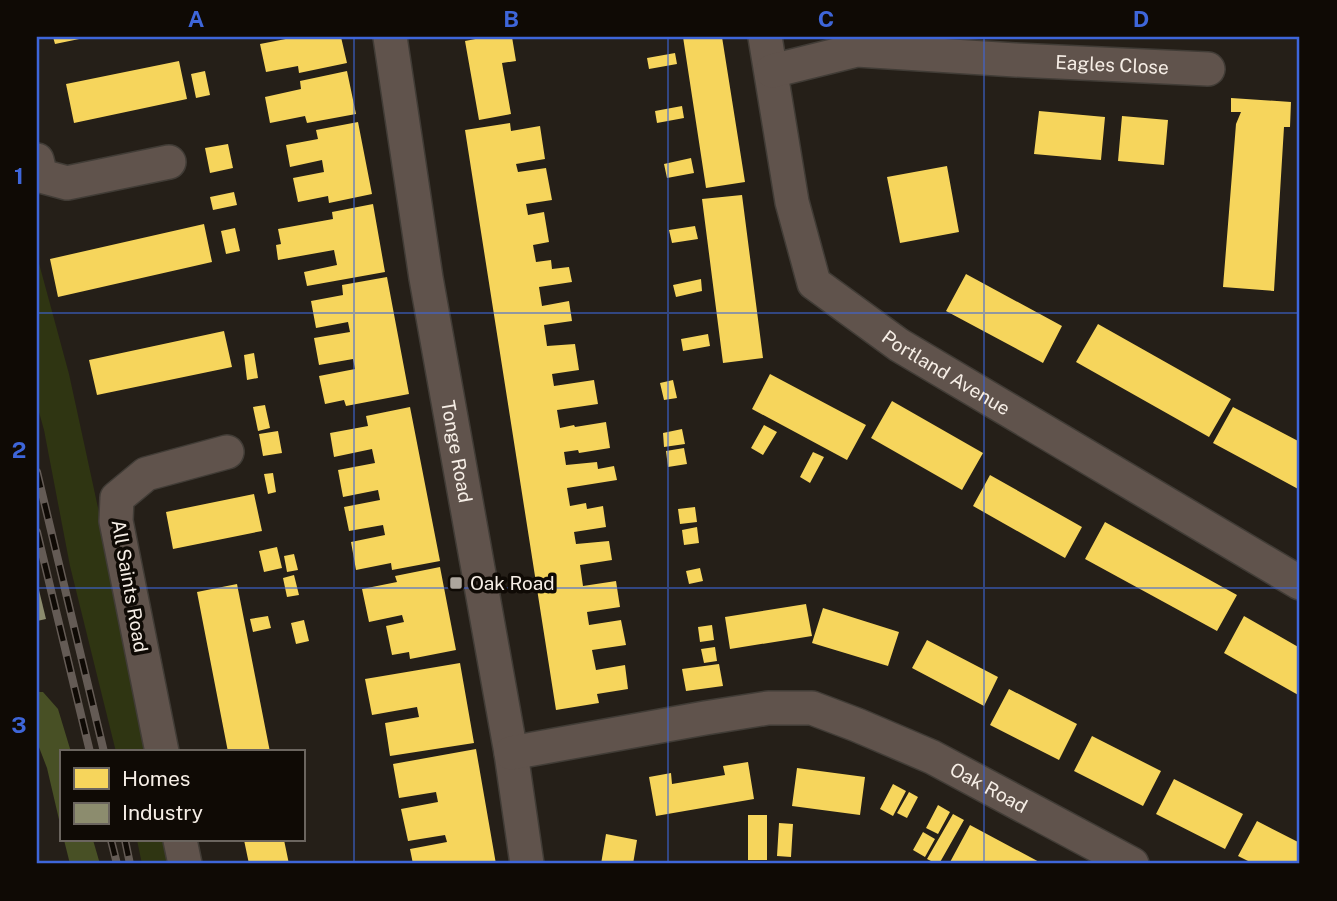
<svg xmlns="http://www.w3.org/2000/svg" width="1337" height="901" font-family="'Public Sans',sans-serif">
<rect width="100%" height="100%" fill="#251f18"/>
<!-- green -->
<path fill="#2f3512" d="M37,256l32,118 82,378h-35l-46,-186 -26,-136 -7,-25z
M137,840h31l4,24h-30z"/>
<!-- forest -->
<path fill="#485025" d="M37,692h6l15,17 13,43h-10v76l-14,-60 -10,-26z
M64,840h29l7,24h-30z"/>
<!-- homes -->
<path fill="#f6d55c" d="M53,37h31v1l-29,6z
M296,37h45l6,26 -48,10 -1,-7 -32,6 -6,-28z
M486,37h26l4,24 -14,2 9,51 -32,6 -14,-79z
M683,37h39l23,145 -39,6z
M675,53l2,11 -28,5 -2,-11z
M179,61l8,38 -113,24 -8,-39z
M205,71l5,24 -14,3 -5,-24z
M347,71l9,43 -49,9 -2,-7 -35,7 -5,-26 36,-8 -1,-8z
M1231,98l60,4 -1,25h-6l-10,164 -51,-4 13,-163 5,-12h-10z
M682,106l2,12 -27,5 -2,-12z
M1039,111l66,6 -4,43 -67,-6z
M1122,116l46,4 -4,45 -46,-4z
M358,122l14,72 -43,9 -1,-7 -30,6 -5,-24 31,-6 -2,-12 -32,7 -4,-22 32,-6 -2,-9z
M510,123l1,8 29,-5 5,33 -29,5 2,8 28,-4 6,32 -26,4 2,11 16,-3 5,30 -16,3 3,17 15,-2 1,9 17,-2 3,15 -33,5 3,19 27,-5 3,20 -28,4 3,21 28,-2 4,26 -27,4 2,12 40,-6 4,24 -41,6 3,18 14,-3 1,2 31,-5 4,26 -31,5 -1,-3 -14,2 2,13 31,-3 1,7 16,-3 3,14 -50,8 3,18 16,-3 1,6 16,-3 3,21 -32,5 2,12 33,-3 3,19 -32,5 3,21 33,-5 4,26 -33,5 2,13 32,-5 5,25 -34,5 4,20 29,-5 3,24 -31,5 2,9 -43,7 -91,-580z
M228,144l5,24 -23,5 -5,-25z
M691,158l3,15 -27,5 -3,-14z
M947,166l12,66 -59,11 -13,-66z
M234,192l3,13 -24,5 -3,-13z
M742,195l21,163 -40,5 -21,-164z
M373,204l12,68 -78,14 -3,-14 33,-7 -3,-15 -56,10 -2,-15 5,-1 -3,-15 55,-10 -1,-7z
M204,224l8,38 -154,35 -8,-38z
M695,226l3,13 -26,4 -3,-13z
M235,228l5,23 -14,3 -5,-23z
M966,274l96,52 -19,37 -97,-52z
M387,277l22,117 -63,12 -2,-6 -19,4 -6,-28 36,-7 -2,-10 -34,6 -5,-27 36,-6 -2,-10 -32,6 -5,-27 32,-6 -1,-10z
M701,279l1,12 -26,6 -3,-12z
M1098,324l133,75 -22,38 -133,-75z
M224,331l8,36 -135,28 -8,-35z
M708,334l2,12 -27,5 -2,-12z
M254,353l4,25 -11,2 -3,-25z
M770,374l96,51 -19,35 -95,-51z
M673,380l4,18 -13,2 -4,-17z
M892,401l91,52 -21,37 -91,-52z
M265,405l5,23 -12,3 -5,-24z
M410,407l30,154 -48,9 -1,-7 -35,7 -5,-28 34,-7 -2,-10 -34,6 -5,-24 36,-7 -2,-10 -35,7 -5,-27 37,-7 -3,-14 -38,8 -4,-24 38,-7 -2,-10z
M1233,407l67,35v48l-87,-47z
M764,425l13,7 -14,23 -12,-7z
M682,429l3,15 -21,3 -1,-14z
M278,431l4,22 -19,3 -4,-22z
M684,448l3,16 -19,3 -2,-16z
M813,452l11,5 -14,26 -10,-6z
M273,473l3,19 -8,2 -4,-20z
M990,475l92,52 -17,31 -92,-52z
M254,494l8,37 -89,18 -7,-37z
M695,507l2,15 -17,2 -2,-15z
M1105,522l132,73 -20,36 -132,-72z
M697,527l2,16 -15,2 -2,-15z
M277,547l5,21 -18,4 -5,-21z
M294,554l4,16 -11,2 -3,-16z
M440,567l16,83 -46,9 -1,-7 -17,3 -6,-29 18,-4 -2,-7 -33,7 -7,-33 35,-7 -2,-6z
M700,568l3,13 -14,3 -3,-13z
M294,575l5,20 -12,2 -4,-19z
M237,584l33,168h-42l-31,-160z
M806,604l6,32 -82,13 -5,-32z
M823,608l76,24 -11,34 -76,-23z
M268,616l3,12 -18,4 -3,-13z
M1244,616l56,32v48l-76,-43z
M304,620l5,21 -13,3 -5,-21z
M712,625l2,15 -14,2 -2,-15z
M927,640l71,37 -14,29 -72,-38z
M715,647l2,14 -13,2 -3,-14z
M460,663l14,80 -84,13 -5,-33 34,-6 -2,-10 -45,8 -7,-36z
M719,664l4,22 -37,5 -4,-22z
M1009,689l68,35 -18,36 -69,-35z
M1092,736l69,35 -18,35 -69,-35z
M476,749l20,115h-83l-3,-15 37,-7 -2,-7 -37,6 -7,-32 37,-7 -2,-10 -37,6 -6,-34z
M748,762l6,37 -98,17 -7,-39 22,-4 1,11 53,-9 -2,-9z
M797,768l68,9 -5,38 -68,-9z
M1174,779l69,35 -18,35 -69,-35z
M893,784l13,7 -13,25 -13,-7z
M909,792l9,5 -11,21 -10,-5z
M938,805l12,7 -12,22 -12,-6z
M953,814l11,6 -25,44h-2l-10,-5z
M748,815h19v45h-19z
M1257,821l43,22v21h-46l-16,-8z
M779,823l14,1 -2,33 -14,-1z
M970,825l73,39h-94z
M923,832l12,7 -10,18 -12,-7z
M606,834l31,6 -4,24h-32z
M244,840h40l5,24h-40z"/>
<!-- industry -->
<path fill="#8c8c6e" d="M37,582l9,37 -9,2z"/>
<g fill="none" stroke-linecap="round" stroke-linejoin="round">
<defs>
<g id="street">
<path id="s1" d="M390,37l36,241 85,475 16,111"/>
<path id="s2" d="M765,37l27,165 22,81 85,62 401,238"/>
<path id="s3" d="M772,71l85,-21 158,10 193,9"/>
<path d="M37,160l4,16 26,7 102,-21"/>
<path d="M162,752l-46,-231 1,-23 29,-24 81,-22"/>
<path id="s4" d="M511,753l194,-35 63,-10h44l45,17 75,32 200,107"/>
<path d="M180,840l5,24"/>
</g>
</defs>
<!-- street casing -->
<use href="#street" stroke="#413c36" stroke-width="36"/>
<!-- street -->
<use href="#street" stroke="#60534c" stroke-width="33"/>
<defs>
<path id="rail" d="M37,472l67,280
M37,532l53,220
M111,840l6,24
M125,840l5,24"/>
</defs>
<!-- rail casing -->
<use href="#rail" stroke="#645b55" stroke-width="8"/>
<!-- rail -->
<use href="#rail" stroke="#0f0a05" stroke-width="5" stroke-dasharray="16" stroke-linecap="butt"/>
</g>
<!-- grid -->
<path fill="none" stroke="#3e66da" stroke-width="2" stroke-opacity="0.55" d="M354,37v827M668,37v827M984,37v827M37,313h1263M37,588h1263"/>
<!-- markers -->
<rect fill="#ada69e" stroke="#0f0a05" stroke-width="2.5" x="449" y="576" width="14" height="14" rx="3.5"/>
<g text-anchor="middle" stroke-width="7" stroke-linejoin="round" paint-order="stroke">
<!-- street labels -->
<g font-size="19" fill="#f6eee6" stroke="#0f0a05">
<text dy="7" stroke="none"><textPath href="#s3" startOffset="343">Eagles Close</textPath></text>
<text dy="7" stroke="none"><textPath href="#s2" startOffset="411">Portland Avenue</textPath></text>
<text dy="7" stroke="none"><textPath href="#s1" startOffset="420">Tonge Road</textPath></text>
<text transform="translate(130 586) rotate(80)" y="7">All Saints Road</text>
<text dy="7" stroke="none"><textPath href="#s4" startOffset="499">Oak Road</textPath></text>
</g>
<!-- poi labels -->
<g font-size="19" fill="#f6eee6" stroke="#0f0a05" text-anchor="start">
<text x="470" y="590">Oak Road</text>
</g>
</g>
<!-- border -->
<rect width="1337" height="901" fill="none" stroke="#0f0a05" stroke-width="77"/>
<!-- legend -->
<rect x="60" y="750" width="245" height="91" fill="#0f0a05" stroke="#6b655f" stroke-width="2"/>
<rect x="74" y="768" width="35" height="21" fill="#f6d55c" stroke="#6b655f" stroke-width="2"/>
<text x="122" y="786" font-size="21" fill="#f6eee6">Homes</text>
<rect x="74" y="803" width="35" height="21" fill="#8c8c6e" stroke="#6b655f" stroke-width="2"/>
<text x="122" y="820" font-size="21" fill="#f6eee6">Industry</text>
<rect x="38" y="38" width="1260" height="824" fill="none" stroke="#3e66da" stroke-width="2.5"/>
<g font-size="23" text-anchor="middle" font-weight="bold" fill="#3e66da">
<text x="196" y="27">A</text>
<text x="511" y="27">B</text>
<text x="826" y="27">C</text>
<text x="1141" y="27">D</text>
<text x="19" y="184">1</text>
<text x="19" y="458">2</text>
<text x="19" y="733">3</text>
</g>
</svg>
